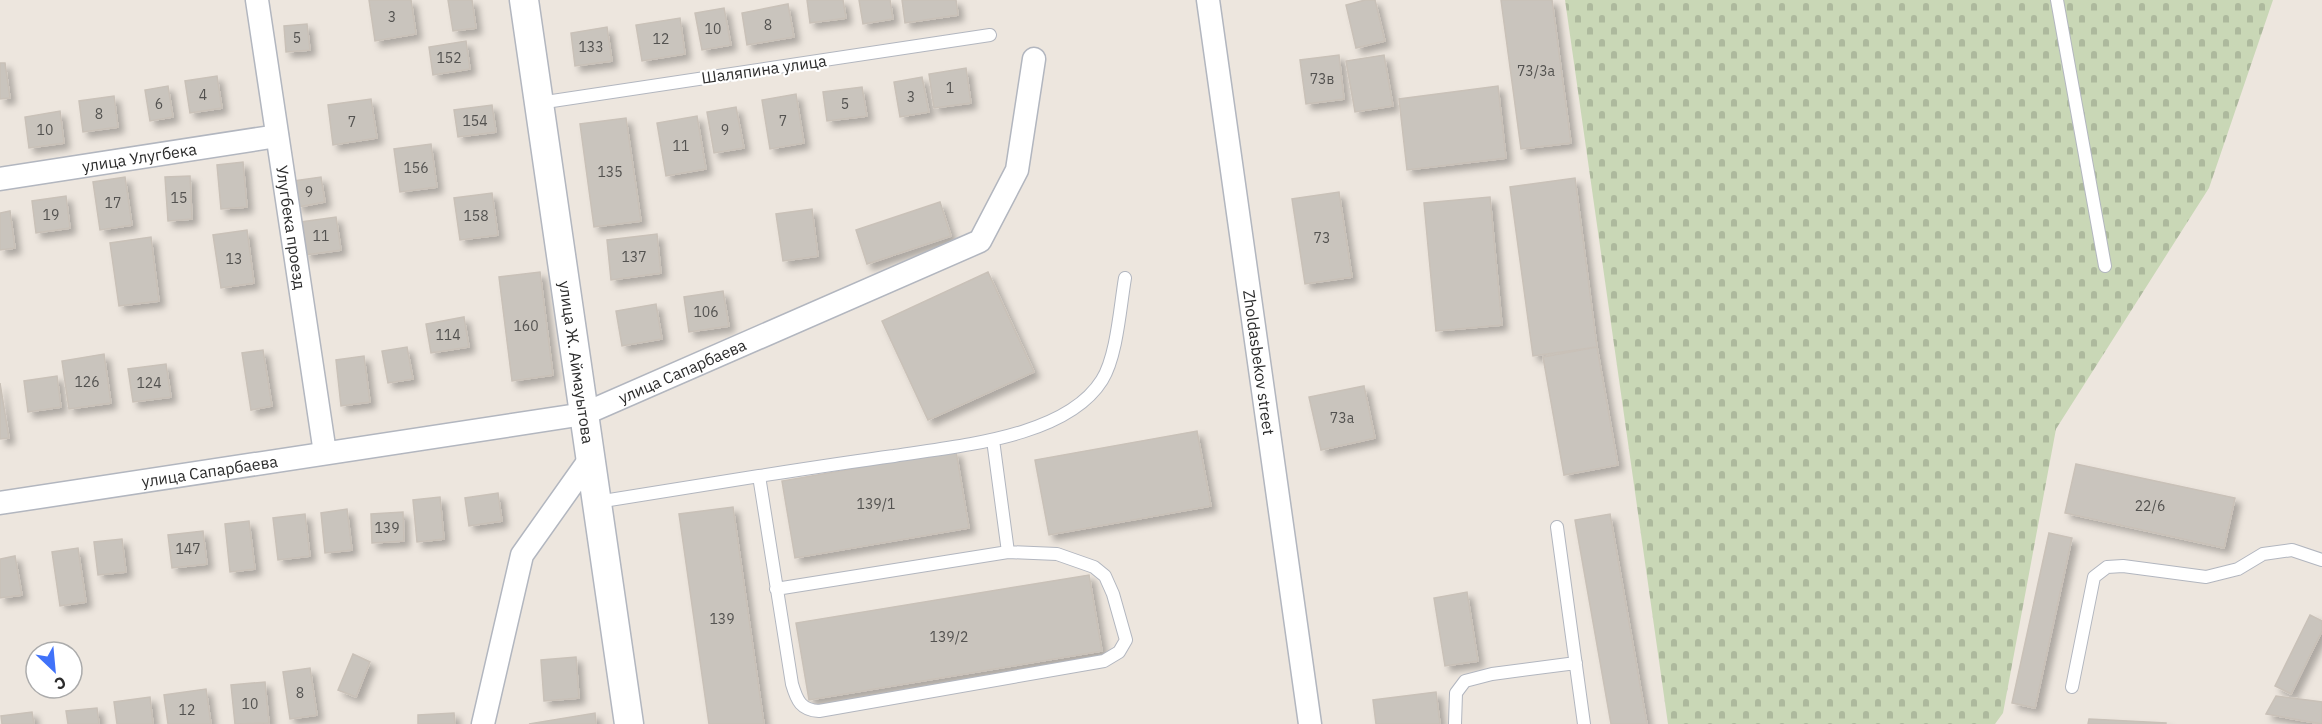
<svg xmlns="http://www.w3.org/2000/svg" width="2322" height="724" font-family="'IBM Plex Sans',sans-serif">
<defs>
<pattern id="cemetery-stones" width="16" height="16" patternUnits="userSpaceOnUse" patternTransform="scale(1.5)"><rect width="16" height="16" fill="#c9d7b6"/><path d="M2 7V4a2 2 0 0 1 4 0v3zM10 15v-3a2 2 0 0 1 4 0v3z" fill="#adb99d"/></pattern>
<filter id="shadow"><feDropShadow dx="5.5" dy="5.5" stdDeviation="3" flood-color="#0004"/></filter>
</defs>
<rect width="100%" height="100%" fill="#ede6de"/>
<!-- cemetery -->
<path fill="url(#cemetery-stones)" d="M1565,0h708l-64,188 -153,241 -53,284 -8,11h-327z"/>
<!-- building -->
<path fill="#c9c4bd" stroke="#c9c1b8" stroke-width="1.5" filter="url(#shadow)" d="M369,0h42l5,34 -41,7z
M448,0h24l4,28 -23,3z
M807,0h36l3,18 -36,5z
M859,0h31l3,19 -30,5z
M902,0h54l2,15 -53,8z
M1365,0h10l10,41 -29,7 -10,-43z
M1501,0h51l19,143 -50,6z
M788,4l6,33 -47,8 -5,-32z
M724,8l7,37 -29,5 -7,-37z
M680,18l5,36 -43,7 -6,-36z
M307,24l3,26 -24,2 -2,-26z
M607,27l5,34 -37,5 -4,-33z
M466,41l4,28 -37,6 -4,-28z
M1339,55l5,44 -38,5 -6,-44z
M1384,55l9,51 -38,6 -9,-51z
M0,63h5l5,35 -10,1z
M966,68l5,35 -37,5 -5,-34z
M217,76l5,32 -32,5 -5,-32z
M922,77l7,35 -29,5 -6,-35z
M168,86l5,31 -23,4 -5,-31z
M1498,86l8,72 -99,12 -8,-71z
M862,87l5,29 -40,5 -4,-29z
M796,94l8,49 -34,6 -8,-49z
M114,96l4,31 -35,5 -4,-31z
M371,99l6,39 -44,7 -5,-40z
M492,105l4,27 -38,5 -4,-27z
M736,107l8,41 -30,5 -7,-41z
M60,111l4,32 -35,5 -4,-31z
M697,116l9,53 -40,7 -9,-53z
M626,118l15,103 -47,6 -14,-103z
M431,144l6,43 -37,5 -6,-43z
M243,162l4,45 -26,2 -4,-44z
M190,176l2,43 -24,2 -3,-44z
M125,177l7,48 -32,5 -7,-48z
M321,177l4,25 -27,5 -4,-26z
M1575,178l22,169 -64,9 -23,-169z
M1339,192l13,85 -47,7 -13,-85z
M492,193l6,42 -38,5 -6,-42z
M66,196l4,32 -34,5 -4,-32z
M1490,197l12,128 -66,6 -12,-128z
M940,202l11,34 -84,28 -11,-34z
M812,209l6,47 -35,5 -7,-47z
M10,211l5,37 -15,2v-37z
M336,217l5,33 -35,5 -5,-33z
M247,230l7,53 -33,5 -8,-53z
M657,234l4,39 -50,7 -4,-40z
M151,237l8,64 -40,5 -9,-63z
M540,272l13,103 -41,6 -13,-104z
M988,272l46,100 -106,48 -46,-99z
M723,291l6,35 -40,6 -5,-35z
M656,304l6,35 -40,7 -6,-35z
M464,317l5,30 -38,6 -5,-29z
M407,347l6,32 -25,4 -6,-32z
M1597,347l21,118 -54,10 -21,-118z
M263,350l9,56 -21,4 -9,-57z
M104,354l7,49 -42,6 -7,-48z
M364,356l6,46 -29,4 -5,-46z
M166,364l5,33 -38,5 -5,-33z
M57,376l4,31 -33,5 -4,-31z
M0,383l9,55 -9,1z
M1364,386l11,52 -54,12 -12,-53z
M1197,431l14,75 -162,29 -14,-75z
M956,451l13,77 -174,30 -13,-77z
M2076,464l159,34 -11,50 -159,-35z
M498,493l4,28 -33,5 -4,-28z
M440,497l4,42 -27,3 -4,-42z
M733,507l31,217h-55l-30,-210z
M347,509l5,41 -27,3 -4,-40z
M403,512l1,29 -32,2 -1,-29z
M305,514l5,42 -32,4 -5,-42z
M1610,514l37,210h-36l-36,-204z
M249,521l6,48 -25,3 -5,-48z
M203,531l4,33 -35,4 -4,-33z
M2049,533l23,5 -37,170 -23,-5z
M122,539l4,33 -28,3 -4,-33z
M78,548l8,54 -26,4 -8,-54z
M15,556l7,39 -22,3v-39z
M1089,575l13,76 -293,49 -13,-77z
M1467,592l11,69 -33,5 -11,-68z
M2310,615l12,6v10l-31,63 -16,-8z
M353,654l17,8 -14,35 -18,-7z
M576,657l3,41 -35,3 -3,-41z
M310,668l7,47 -27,4 -7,-47z
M265,682l4,41 -34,1 -4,-39z
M206,689l5,35h-43l-4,-29z
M1436,692l4,32h-64l-3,-24z
M2276,696l46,6v22l-56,-10z
M150,697l3,27h-36l-3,-22z
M97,708l2,16h-31l-2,-13z
M32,712l2,12h-32l-1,-8z
M454,713l1,11h-37v-9z
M595,713l1,11h-67z
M2089,719l77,4v1h-78z"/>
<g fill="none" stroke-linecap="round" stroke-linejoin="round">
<defs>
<path id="service" d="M2057,0l48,266
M539,103l451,-68
M993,440l15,112
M759,476c45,-7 90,-14 135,-20 62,-10 172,-18 208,-76 15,-24 18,-73 23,-102
M597,502l162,-26 33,208c5,17 9,26 27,27l285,-50 15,-9 7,-12 -13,-46 -8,-18 -11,-9 -37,-13 -49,-2 -232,37
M1557,527l27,197
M2072,687l22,-110 13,-10 16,-1 83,11 32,-8 25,-15 29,-4 30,10
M1455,724l1,-31 9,-12 27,-7 84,-11"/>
<g id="minor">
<path id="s1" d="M257,0l68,453"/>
<path id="s2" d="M1208,0l102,724"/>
<path id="s3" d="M0,179l277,-43"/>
<path id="s4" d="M0,503l584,-89 396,-173 37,-71 17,-111"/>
<path d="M483,724l39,-169 68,-96"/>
</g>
<g id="tertiary">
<path id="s5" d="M524,0l105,724"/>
</g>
</defs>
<!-- service casing -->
<use href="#service" stroke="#b2b6bf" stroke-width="14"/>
<!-- minor casing -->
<use href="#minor" stroke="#b2b6bf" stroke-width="25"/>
<!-- tertiary casing -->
<use href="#tertiary" stroke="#b2b6bf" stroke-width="31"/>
<!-- service -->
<use href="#service" stroke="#fff" stroke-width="12"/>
<!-- minor -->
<use href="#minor" stroke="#fff" stroke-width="22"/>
<!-- tertiary -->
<use href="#tertiary" stroke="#fff" stroke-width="28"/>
</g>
<g text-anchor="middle" stroke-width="4.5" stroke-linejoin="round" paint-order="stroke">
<!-- number labels -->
<g font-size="14" fill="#535250">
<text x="392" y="22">3</text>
<text x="768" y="30">8</text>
<text x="713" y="34">10</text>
<text x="297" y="43">5</text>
<text x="661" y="44">12</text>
<text x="591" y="52">133</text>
<text x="449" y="63">152</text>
<text x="1536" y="76">73/3а</text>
<text x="1322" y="84">73в</text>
<text x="950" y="93">1</text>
<text x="203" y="100">4</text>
<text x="911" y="102">3</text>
<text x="159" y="109">6</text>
<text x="845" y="109">5</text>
<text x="99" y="119">8</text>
<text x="475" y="126">154</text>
<text x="783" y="126">7</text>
<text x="352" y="127">7</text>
<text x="45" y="135">10</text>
<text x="725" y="135">9</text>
<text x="681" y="151">11</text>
<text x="416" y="173">156</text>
<text x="610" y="177">135</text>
<text x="309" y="197">9</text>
<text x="179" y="203">15</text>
<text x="113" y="208">17</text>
<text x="51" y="220">19</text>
<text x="476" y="221">158</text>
<text x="321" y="241">11</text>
<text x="1322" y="243">73</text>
<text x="634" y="262">137</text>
<text x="234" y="264">13</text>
<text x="706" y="317">106</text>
<text x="526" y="331">160</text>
<text x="448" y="340">114</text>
<text x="87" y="387">126</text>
<text x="149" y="388">124</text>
<text x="1342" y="423">73а</text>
<text x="876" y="509">139/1</text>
<text x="2150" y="511">22/6</text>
<text x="387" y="533">139</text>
<text x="188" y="554">147</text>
<text x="722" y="624">139</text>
<text x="949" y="642">139/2</text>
<text x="300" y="698">8</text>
<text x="250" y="709">10</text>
<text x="187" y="715">12</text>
</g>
<!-- street labels -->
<g font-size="16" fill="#2c2c2c" stroke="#fff">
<text transform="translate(764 69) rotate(-8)" y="6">Шаляпина улица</text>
<text dy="6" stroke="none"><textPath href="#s3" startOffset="141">улица Улугбека</textPath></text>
<text dy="6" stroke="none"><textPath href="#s1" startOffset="230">Улугбека проезд</textPath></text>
<text dy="6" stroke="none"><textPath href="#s5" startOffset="366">улица Ж. Аймауытова</textPath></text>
<text dy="6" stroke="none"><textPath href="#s2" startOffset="366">Zholdasbekov street</textPath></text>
<text dy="6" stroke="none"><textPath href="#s4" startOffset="698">улица Сапарбаева</textPath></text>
<text dy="6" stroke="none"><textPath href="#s4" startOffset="212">улица Сапарбаева</textPath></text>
</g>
</g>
<!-- north arrow -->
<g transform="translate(54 670) rotate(154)"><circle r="28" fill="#ffffff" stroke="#ababab" stroke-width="1.5"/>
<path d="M0-4.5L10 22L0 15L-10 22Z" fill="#4072f9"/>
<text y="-9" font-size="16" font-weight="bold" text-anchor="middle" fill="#2c2c2c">С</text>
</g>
</svg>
